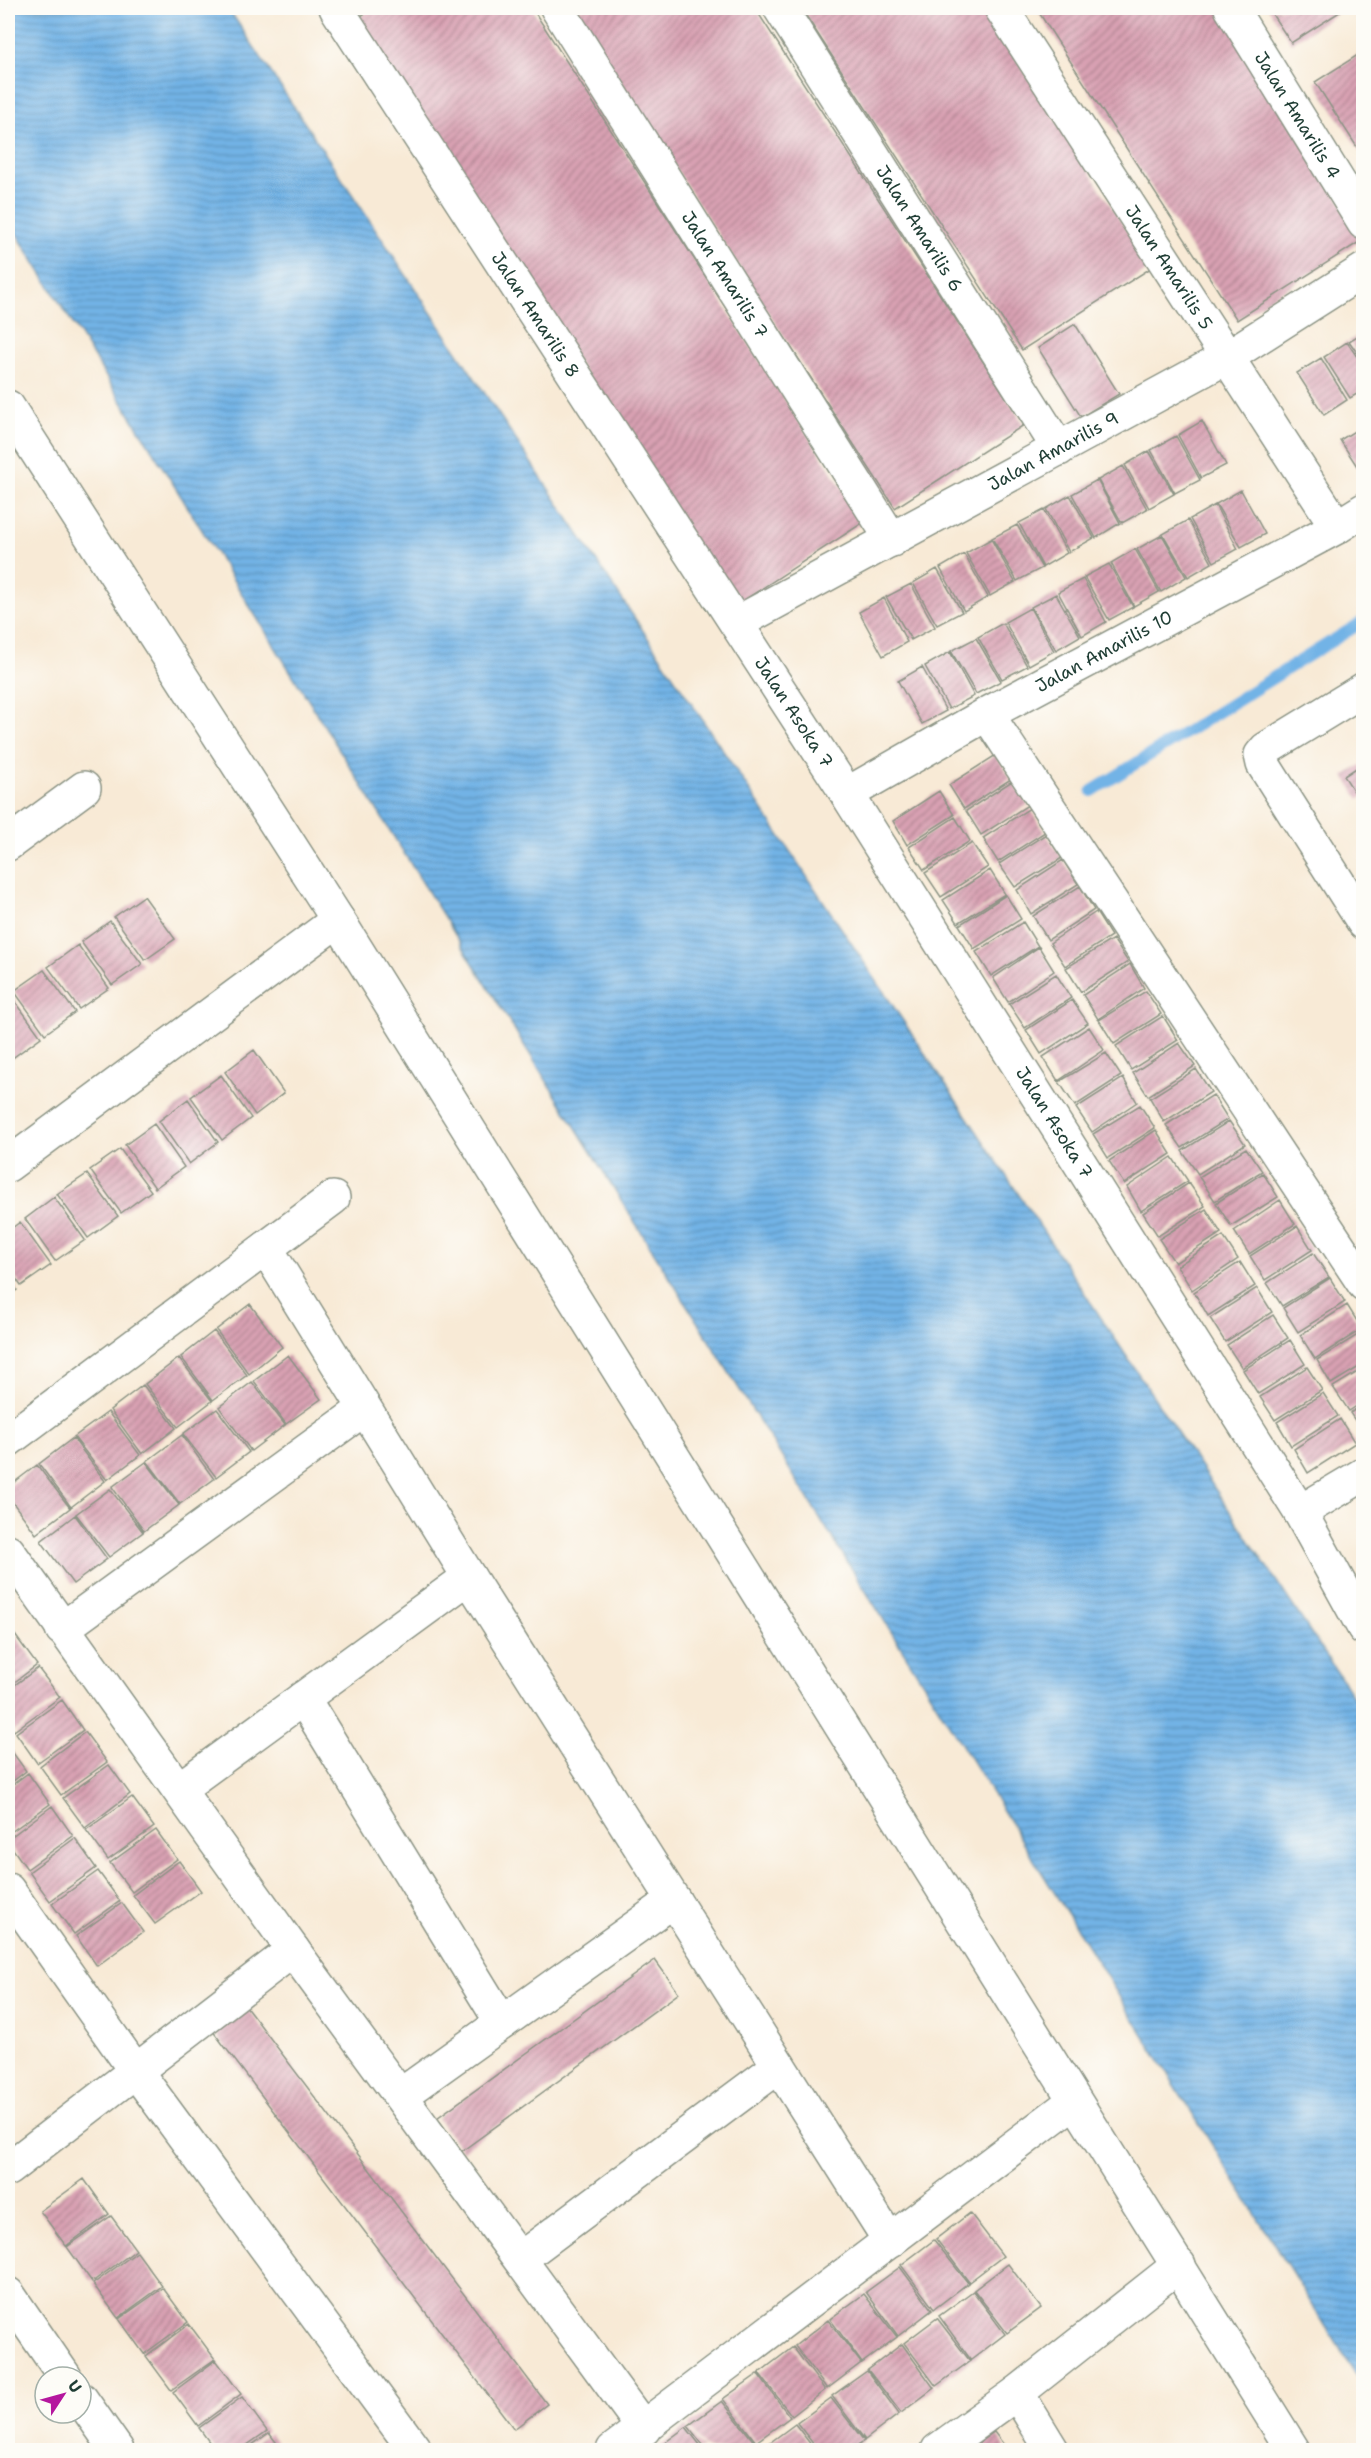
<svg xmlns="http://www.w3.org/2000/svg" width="1371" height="2458" font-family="'Shantell Sans',sans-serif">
<defs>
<pattern id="water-rules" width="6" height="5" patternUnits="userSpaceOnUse" patternTransform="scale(1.5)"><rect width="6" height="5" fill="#72b3e6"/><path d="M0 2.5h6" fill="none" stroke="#5d93bb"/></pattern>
<pattern id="building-hatch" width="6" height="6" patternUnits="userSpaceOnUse" patternTransform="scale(1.5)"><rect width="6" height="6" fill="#d9a1b3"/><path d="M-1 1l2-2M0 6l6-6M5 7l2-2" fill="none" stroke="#af8492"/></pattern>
</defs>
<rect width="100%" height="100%" fill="#fdfcf7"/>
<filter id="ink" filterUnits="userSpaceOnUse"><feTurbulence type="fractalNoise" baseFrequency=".0167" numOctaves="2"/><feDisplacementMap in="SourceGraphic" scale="12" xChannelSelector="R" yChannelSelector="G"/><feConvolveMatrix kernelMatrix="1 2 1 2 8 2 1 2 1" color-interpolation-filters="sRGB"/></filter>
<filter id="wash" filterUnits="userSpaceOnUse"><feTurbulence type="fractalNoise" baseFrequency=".008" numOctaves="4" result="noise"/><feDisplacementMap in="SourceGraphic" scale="24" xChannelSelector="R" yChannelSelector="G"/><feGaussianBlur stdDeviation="1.35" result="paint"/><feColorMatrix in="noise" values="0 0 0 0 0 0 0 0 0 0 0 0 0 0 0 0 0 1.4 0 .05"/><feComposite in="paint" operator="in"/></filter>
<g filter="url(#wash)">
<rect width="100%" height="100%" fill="#f8ead6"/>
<!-- water -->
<path fill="url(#water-rules)" stroke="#48788d" stroke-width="1.5" d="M8,8h220l1135,1703v675l-1355,-2166z"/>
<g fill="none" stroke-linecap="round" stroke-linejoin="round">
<!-- stream -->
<path stroke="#72b3e6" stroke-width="12" d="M1092,791l272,-170"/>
</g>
<g id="blocks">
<!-- building -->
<path fill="url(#building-hatch)" d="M373,8h159l332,514 -129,84 -379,-587z
M572,8h183l269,417 -129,83z
M801,8h183l167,260 -129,82z
M1036,8h183l145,231 -127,81z
M1268,8h78l-55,35z
M1364,51v107l-49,-76z
M1075,324l44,70 -38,23 -43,-69z
M1364,332v31l-15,-22z
M1347,342l17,25v23l-14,8 -26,-41z
M1321,358l26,42 -23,15 -27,-42z
M1202,421l24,44 -25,13 -23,-43z
M1364,425v52l-24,-37z
M1176,436l24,44 -25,13 -24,-43z
M1149,451l25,43 -25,14 -24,-43z
M1123,466l24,43 -25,14 -24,-43z
M1097,480l23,43 -24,15 -24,-44z
M1241,490l24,44 -24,13 -25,-43z
M1070,495l24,43 -25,14 -23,-43z
M1215,505l23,44 -24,13 -24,-43z
M1044,510l23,43 -24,14 -24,-44z
M1188,520l24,43 -24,14 -25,-43z
M1017,525l25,43 -25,13 -25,-43z
M1162,535l24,42 -25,15 -24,-43z
M991,539l24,43 -25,14 -24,-43z
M1135,549l24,43 -25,14 -23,-43z
M964,554l24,43 -24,14 -24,-43z
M1109,564l24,43 -24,13 -25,-43z
M937,569l25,43 -25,13 -24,-42z
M1083,579l23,43 -24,14 -24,-44z
M911,584l24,43 -24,13 -25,-43z
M1056,594l24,42 -24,14 -25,-43z
M884,598l23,44 -24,14 -24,-44z
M1030,608l24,43 -25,14 -24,-43z
M1003,623l24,43 -25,13 -24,-42z
M976,638l25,43 -25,13 -25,-43z
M950,652l24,44 -25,13 -24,-43z
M922,667l24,44 -24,13 -24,-43z
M996,755l15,24 -47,30 -15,-24z
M1364,763v33l-5,3 -15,-23z
M1012,781l16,24 -47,30 -15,-24z
M939,791l15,24 -47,30 -14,-24z
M1030,808l15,24 -47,30 -15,-24z
M955,817l15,24 -46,29 -15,-23z
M1046,834l16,24 -47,29 -16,-23z
M972,843l16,24 -47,30 -16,-24z
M1063,860l15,24 -47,30 -14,-24z
M990,870l15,24 -47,29 -15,-23z
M1080,886l14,24 -46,30 -15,-24z
M1006,895l15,24 -47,30 -15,-24z
M144,896l31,43 -30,21 -31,-43z
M1096,912l15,24 -46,30 -15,-23z
M110,921l32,43 -30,21 -31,-43z
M1023,922l15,24 -47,30 -15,-24z
M1113,939l15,23 -47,30 -15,-24z
M78,945l31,43 -30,21 -31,-42z
M1039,947l15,24 -46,31 -15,-24z
M1130,964l14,24 -46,31 -15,-24z
M44,970l31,42 -30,22 -31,-43z
M1056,974l15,24 -46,30 -16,-24z
M1146,991l15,23 -47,30 -15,-24z
M10,994l31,43 -30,22 -3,-6v-57z
M1072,1000l16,23 -47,31 -15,-24z
M1163,1016l15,24 -47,30 -15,-24z
M1089,1027l15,23 -46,31 -15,-24z
M1179,1043l16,23 -47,30 -15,-23z
M254,1050l30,43 -29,22 -30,-43z
M1106,1053l15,23 -46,30 -16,-24z
M1196,1069l15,23 -47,30 -14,-24z
M221,1075l30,43 -29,22 -31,-43z
M1123,1078l14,24 -45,30 -16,-24z
M1213,1095l15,24 -46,29 -16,-23z
M188,1099l30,43 -29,22 -30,-43z
M1140,1105l15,23 -47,30 -15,-24z
M1229,1121l16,23 -47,30 -16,-23z
M154,1124l30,43 -29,21 -30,-43z
M1156,1130l15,24 -47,30 -15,-23z
M1246,1148l16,23 -47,30 -16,-24z
M120,1149l31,42 -30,22 -31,-43z
M1172,1157l16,24 -47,30 -14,-24z
M1263,1173l15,24 -47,29 -15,-23z
M87,1174l31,42 -30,22 -31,-44z
M1189,1183l16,23 -47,30 -15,-23z
M54,1197l31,43 -30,21 -30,-42z
M1280,1200l15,24 -46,30 -15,-23z
M1206,1209l15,24 -46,30 -16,-24z
M20,1222l31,43 -30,21 -13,-19v-36z
M1297,1226l15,24 -47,30 -15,-24z
M1223,1236l15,23 -46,31 -15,-24z
M1313,1253l16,24 -47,29 -15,-23z
M1240,1262l15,24 -47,30 -14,-24z
M8,1277l9,13 -9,6z
M1330,1278l15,24 -47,30 -15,-24z
M1257,1288l15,24 -47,30 -15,-24z
M250,1304l32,43 -33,27 -33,-44z
M1347,1305l15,24 -47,30 -15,-24z
M1273,1315l15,23 -46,30 -15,-23z
M214,1331l33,44 -34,25 -32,-43z
M1364,1331v33l-33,20 -14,-24z
M1290,1340l15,24 -47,30 -15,-24z
M288,1355l33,44 -35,25 -32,-43z
M179,1358l33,43 -34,26 -33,-43z
M1307,1367l15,23 -47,30 -15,-23z
M1364,1368v33l-15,10 -16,-24z
M252,1382l33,43 -34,26 -32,-44z
M143,1385l33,43 -34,26 -32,-44z
M1323,1393l15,23 -47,30 -14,-24z
M1364,1404v30l-14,-21z
M217,1409l32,43 -33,25 -33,-43z
M108,1412l32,43 -33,25 -33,-43z
M1340,1419l15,24 -47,30 -14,-24z
M182,1435l32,44 -34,25 -33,-43z
M73,1438l32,43 -34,26 -32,-43z
M146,1462l33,43 -35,26 -32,-44z
M37,1465l33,43 -34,26 -28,-38v-9z
M110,1489l33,43 -34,25 -33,-43z
M75,1515l32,44 -34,25 -32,-43z
M15,1635l22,30 -29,22v-46z
M38,1668l22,29 -46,34 -6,-9v-32z
M62,1700l21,30 -46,33 -21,-30z
M85,1732l22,30 -46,33 -21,-29z
M8,1746l18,25 -18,14z
M109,1765l21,29 -45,34 -22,-30z
M28,1773l22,31 -42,30v-46z
M132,1797l22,30 -46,33 -22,-30z
M52,1806l21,30 -46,33 -19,-27v-3z
M156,1830l21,29 -45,33 -22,-29z
M75,1838l21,30 -46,33 -21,-29z
M179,1861l22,30 -46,33 -22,-29z
M98,1871l22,30 -46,33 -22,-30z
M122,1903l21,29 -46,34 -21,-30z
M655,1960l24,33 -217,158 -25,-33z
M239,1997l308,407 -33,25 -308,-407z
M84,2179l25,35 -43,32 -26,-35z
M970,2213l33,43 -34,26 -33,-43z
M111,2216l25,34 -44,32 -25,-35z
M934,2240l34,43 -34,26 -33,-44z
M137,2252l25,34 -44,32 -25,-34z
M1008,2264l33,44 -34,25 -33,-43z
M900,2267l32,43 -34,26 -32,-44z
M163,2288l25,34 -44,32 -25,-35z
M973,2291l32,43 -34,26 -32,-44z
M864,2294l33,43 -35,26 -32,-44z
M937,2318l33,43 -34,25 -32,-43z
M828,2320l33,43 -34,26 -32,-43z
M189,2324l26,35 -44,31 -25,-34z
M902,2344l32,44 -33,25 -33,-43z
M793,2347l32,43 -33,26 -33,-43z
M216,2360l25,34 -43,32 -25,-34z
M867,2371l32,43 -34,26 -33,-44z
M758,2374l32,43 -34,25 -33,-43z
M242,2397l25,34 -27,19h-25l-16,-22z
M831,2398l33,43 -14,9h-32l-21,-27z
M722,2401l33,42 -10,7h-38l-19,-24z
M795,2424l20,26h-55z
M686,2427l18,23h-49z
M994,2432l14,18h-40z
M269,2433l13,17h-37z"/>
</g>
</g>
<g filter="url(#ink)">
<use href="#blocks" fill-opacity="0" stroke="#8c9485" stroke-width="1.5"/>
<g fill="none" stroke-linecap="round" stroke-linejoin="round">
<defs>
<g id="minor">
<path id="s1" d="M336,8l511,786 453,718 64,116"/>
<path id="s2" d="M557,8l335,532"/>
<path id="s3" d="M780,8l279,441"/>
<path id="s4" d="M1001,8l336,519"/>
<path id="s5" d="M1231,8l133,215"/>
<path d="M8,407l330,513 955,1530"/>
<path id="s6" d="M737,623l492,-267 135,-86"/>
<path d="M1364,689l-98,60 -5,6 2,9 101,159"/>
<path d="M987,714l377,570"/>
<path id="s7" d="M847,794l140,-80 350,-187 27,-17"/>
<path d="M8,844l76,-56"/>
<path d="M8,1165l330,-245"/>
<path d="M266,1248l203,329 421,664"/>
<path d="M8,1440l325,-242"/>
<path d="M1300,1512l64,-38"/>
<path d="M8,1551l285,399 351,479"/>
<path d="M62,1629l302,-220"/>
<path d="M303,1698l199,325"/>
<path d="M179,1789l290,-212"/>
<path d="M8,1890l127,180 280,380"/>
<path d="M401,2095l273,-195"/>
<path d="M8,2169l285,-219"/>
<path d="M520,2259l259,-193"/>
<path d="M8,2294l57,83"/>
<path d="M1017,2393l35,57"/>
<path d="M81,2399l36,51"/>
<path d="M613,2450l460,-348"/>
<path d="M938,2450l79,-57 162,-128"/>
</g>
</defs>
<!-- minor casing -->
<use href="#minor" stroke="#8c9485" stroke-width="36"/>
<!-- minor -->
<use href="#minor" stroke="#fff" stroke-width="33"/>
</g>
</g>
<g text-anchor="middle" stroke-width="4.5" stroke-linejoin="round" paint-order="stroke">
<!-- street labels -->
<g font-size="18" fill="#1f3d34" stroke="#fdfcf7">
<text dy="6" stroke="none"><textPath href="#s5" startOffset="126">Jalan Amarilis 4</textPath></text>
<text dy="6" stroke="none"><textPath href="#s3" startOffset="261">Jalan Amarilis 6</textPath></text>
<text dy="6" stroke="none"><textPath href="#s4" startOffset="309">Jalan Amarilis 5</textPath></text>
<text dy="6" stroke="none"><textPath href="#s2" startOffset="315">Jalan Amarilis 7</textPath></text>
<text dy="6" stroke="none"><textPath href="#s1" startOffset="366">Jalan Amarilis 8</textPath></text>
<text dy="6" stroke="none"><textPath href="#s6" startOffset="360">Jalan Amarilis 9</textPath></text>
<text dy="6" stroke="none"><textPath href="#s7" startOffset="294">Jalan Amarilis 10</textPath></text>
<text dy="6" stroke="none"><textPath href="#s1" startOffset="840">Jalan Asoka 7</textPath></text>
<text dy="6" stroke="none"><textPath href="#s1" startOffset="1326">Jalan Asoka 7</textPath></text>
</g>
</g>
<!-- margin -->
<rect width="1371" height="2458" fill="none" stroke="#fdfcf7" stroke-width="30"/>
<!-- north arrow -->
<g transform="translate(63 2395) rotate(54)"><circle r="28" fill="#fdfcf7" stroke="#a4b0a9" stroke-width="1.5"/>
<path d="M0-4.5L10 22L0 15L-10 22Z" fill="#b5179e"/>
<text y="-9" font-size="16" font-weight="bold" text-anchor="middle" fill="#1f3d34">U</text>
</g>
</svg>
